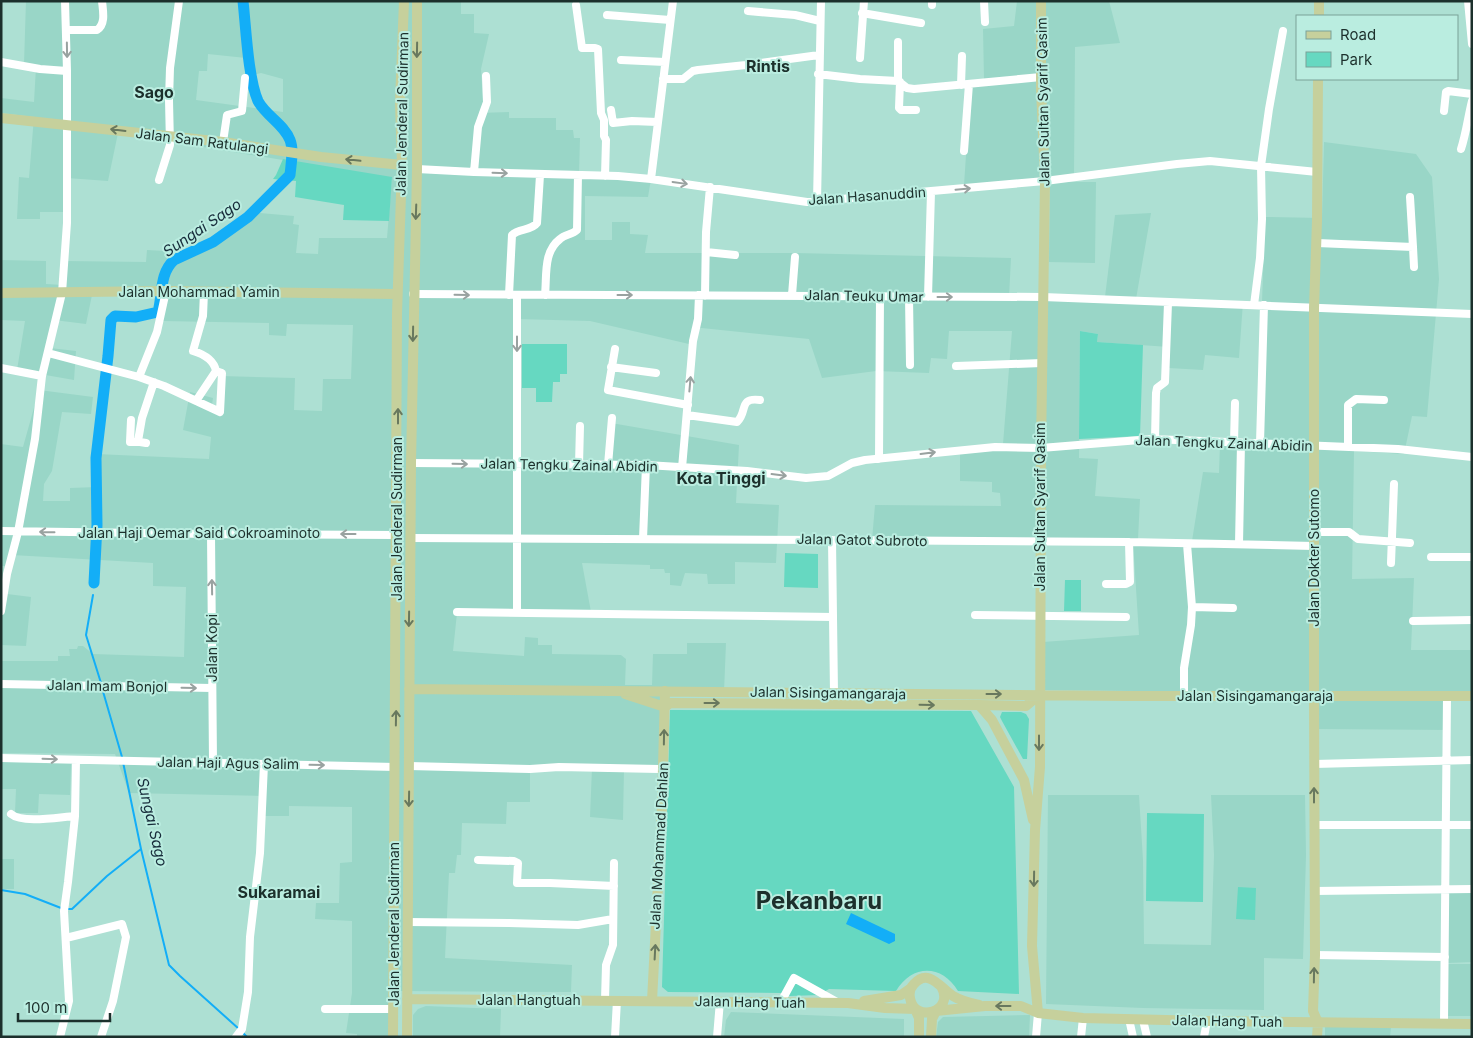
<svg xmlns="http://www.w3.org/2000/svg" width="1473" height="1038" font-family="Inter,sans-serif">
<rect width="100%" height="100%" fill="#ade0d3"/>
<!-- built -->
<path fill="#99d6c7" fill-rule="evenodd" d="M26,1h435v13h13v19l15,1 -8,35 2,34 -4,10 30,-1v6h47v12h17l1,8h6l-1,37 72,4 -3,18 -63,-1v44h27v-18h18v12l18,1 -3,18h150l216,5 -2,39h96l10,-82 36,-2 -15,86 107,3 -4,56 -34,-3 -2,15 -34,-2v-21l-72,-5 1,-8 -18,-3 -1,127 19,1 -3,37 45,3 -2,40 54,2 11,-69 16,1 1,-29 37,1 8,-228 57,1 2,-76 92,12 16,23 7,102 -12,138 -15,-1 -8,38 -50,-3 -2,128 62,-1 -3,72h61v51h-22v29l-132,-1v-36l-274,-3 -1,-48 96,-7 -6,-93 -261,-2 3,-35 126,1 -1,-13 -8,-1v-10l-32,-1v-33l43,-4 9,-113h-63l-2,28 -16,-1 -2,15 -53,-2 -54,7 -13,-39 -117,-12 -3,17 -99,-23 -73,-2v145l91,1 3,-42 128,22 -3,58 43,2 -3,58 -41,-1v22h-27l-1,-10 -22,-1 -4,13 -11,-1v-12h-5l-1,-4h-14v-4l-68,-2 9,49 -134,1 -4,38 71,5 1,-19 13,1v7h14v9l69,1 5,4 -1,26h27l1,-31h34v-11h39l-2,49 -59,-1 -2,80 -39,-2 -1,51 -33,-3 2,-49 -62,1v33h-23l-1,22 -44,-1 -1,32h-4l-2,18h-6l-4,85 127,7 -1,27 -173,-1 -1,46h-40v-3l-11,-1 6,-40v-72l-37,-2 1,-16h23l1,-40 12,-1v-55l-63,-1v10h-25v-20l-135,-3 -14,-39 -114,-1v-92h57v-5h12l-1,-7h8l1,-3h5l10,8 91,3 2,-70 -33,-1v-23l-141,-8 -2,11h-9v-122l22,3 16,-57 54,7 -2,17 -29,-2 -10,59 -8,13 -1,17h27v-13l27,-1 -1,-33 113,5 2,-22 -28,-7 7,-38 23,6 -2,13 9,1 1,-36 74,2 -1,32 28,1 1,-32h28l2,-54 -66,-1 -1,12 -17,-1v-12l-107,-2 3,-26h-73l-6,29 -32,-4 -4,28 26,3 -2,29 -57,-10 8,-49 -24,-1v-60l45,1v23l17,1 1,-24 82,1 1,-12 18,1 3,12 32,-17 48,-34 46,4 -1,8 6,1 -3,28 22,1 1,-16h68l5,-60 -274,-45 -10,48 -41,-3 -1,34h-26v7h-23l2,-42 10,1 5,-61 -33,-4v-15l33,4 2,-35 -12,-3zM208,54l38,4 3,18 12,-3 22,6v33l-87,-12 3,-29h8z
M1017,1h92l11,42 -45,4 -1,128 -110,10 7,-104 13,-2 -1,-50 31,-3z
M1050,182h46l-1,81 -46,-1z
M7,594l24,3 -5,49 -25,-1v-40z
M1,762l70,2 -1,31 -31,-1 -1,19h-23l1,-24h-15z
M1048,795h91l4,65 1,84 67,1 3,-90 -3,-60h94l1,60 -3,104 -39,-1v52l-121,-2 -97,-4z
M1,859h13v30h-13z
M1448,893h24v69l-25,1z
M1446,964h26v52h-27z
M426,1006l75,3 -1,28h-87v-22l5,-6z
M731,1012l173,7v18h-180l2,-17z
M1030,1015l-1,22h-93l2,-15 5,-5z
M1325,1026l66,1 -1,10h-65z"/>
<!-- green -->
<path fill="#66d8c1" d="M283,159l109,18 -3,44 -46,-1 1,-15 -49,-8 1,-16 -23,-2 3,-4z
M1080,331l18,3 -1,8 46,3 -3,91 -61,3z
M522,344h45v30h-7v8h-7l-1,20h-16v-14h-14z
M785,553l33,1v34l-34,-1z
M1065,580h16v31h-17z
M670,710l301,1 43,76 5,207 -61,-3c-16,-27 -46,-27 -62,0l-67,-2 -10,6 -29,1 -8,-3 -114,-1 -6,-5z
M1002,712h19l5,2 3,5 -2,40h-4l-21,-38 -2,-4z
M1147,813l57,1 -1,88 -57,-1z
M1238,887l18,1 -1,32 -19,-1z"/>
<!-- water -->
<path fill="#13aef7" d="M851,913l44,21v7l-6,3 -43,-20z"/>
<g fill="none" stroke-linecap="round" stroke-linejoin="round">
<!-- stream -->
<path stroke="#13aef7" stroke-width="2" d="M93,595l-7,40 15,48
M102,688l20,69
M123,762l18,87 28,116 11,11 59,53
M1,890l24,4 36,14
M66,909h6l35,-33 34,-27
M242,1032l5,5"/>
<!-- river -->
<path stroke="#13aef7" stroke-width="11" d="M94,583l3,-58 -1,-67 12,-102 3,-36 4,-4 21,1 22,-5c5,-18 1,-38 16,-52l39,-18 35,-25 42,-42c1,-11 4,-25 0,-35 -6,-16 -24,-24 -32,-39 -10,-23 -12,-73 -15,-100"/>
<!-- minor -->
<path stroke="#fff" stroke-width="8" d="M984,1l1,21
M1468,1l4,43
M576,5l6,43h13l3,1 3,64 3,7v16l2,4 -1,36
M932,5v-4
M748,11l47,4 25,6
M862,13l59,10
M607,15l63,5
M66,30h31c9,-6 6,-19 5,-29
M898,42v39
M860,58l4,-57
M621,60l44,2
M1,62l39,7 27,2
M818,74l42,5 38,2 9,7 7,1 127,-12
M663,79h20l10,-8 5,-1 48,-5 73,-10
M900,82l-1,26 2,2h15
M961,85l1,-29
M611,110l2,13 19,-2 25,1
M1444,111l2,-19 2,-1 24,3
M223,142l4,-27 15,-4 3,-33
M1461,149c5,-15 7,-32 11,-48
M964,151l5,-67
M417,169l57,3 144,4 33,3 156,23 238,-21 132,-17 33,-3 107,11
M474,172l4,-45 9,-25 -1,-26
M651,179l22,-178
M159,180l11,-35 -1,-45 1,-32 9,-67
M817,202l4,-201
M1317,243l96,4 -3,-50
M1413,247l1,20
M706,252l29,3
M413,294l630,3 429,17
M509,295l3,-60c7,-7 19,-4 25,-12l3,-48
M517,295v318
M545,295c2,-20 -2,-43 15,-56 5,-5 12,-4 17,-9l1,-55
M792,295l3,-38
M705,296l1,-64 4,-45
M909,297l1,68
M928,297l3,-105
M1254,305l6,-47 2,-39 -1,-53 8,-57 14,-78
M615,349l-7,41 80,15
M48,353l91,24 25,9 56,26 2,-39 -6,-2c-2,-11 -13,-17 -23,-20l10,-35 1,-24
M956,366l86,-3
M611,367l45,6
M1,368l41,8
M139,377l18,-45 9,-41
M196,401l20,-30
M687,415l50,7c11,-10 1,-25 23,-22
M131,420l-1,22h10
M1155,439l1,-46 1,-5 8,-6 3,-79
M1234,442l1,-39
M146,443l-6,-1 -2,-1 4,-23 12,-36
M1260,443l4,-138
M1348,447v-42l8,-6 28,1
M879,459l1,-163
M411,463l235,2 101,6 59,7 22,-2 24,-13 13,-3 130,-13 46,1 111,-9 246,10 74,8
M579,465l1,-39
M608,465l4,-47
M682,468l11,-127 5,-22 1,-24
M1,531l210,3 186,1
M1314,532h35l9,7 52,4
M211,534l2,228
M410,538l422,2 297,2 185,4
M643,539l3,-74
M832,540l2,153
M1239,544l2,-101
M1431,557h41
M1391,563l3,-79
M1106,584h20l4,-2 -1,-40
M1192,607l41,1
M1,611l6,-37 11,-42 17,-93 7,-63 20,-83 5,-70v-152l-2,-70
M457,612l376,5
M975,615l151,2
M1413,621l59,-1
M1,684l211,4
M1184,696v-28l7,-43 1,-18 -5,-63
M1,758l394,9
M1314,764l158,-4
M409,766l121,3 29,-2 100,2 4,2
M11,814c12,10 48,3 64,2
M1314,825h158
M478,860l36,1 4,2 -1,20h33l64,3
M1314,891l158,-2
M407,922l102,1 69,2 35,-6
M66,938l56,-14 4,13 -13,64 -12,36
M1315,955l130,2
M605,1000l1,-35 7,-20 1,-82
M781,1002l13,-24 43,24
M325,1009h69
M1129,1019l4,18
M1143,1020l4,17
M1444,1023l3,-327
M60,1037l9,-36 -5,-90 4,-29 7,-66 1,-56
M236,1037l6,-8 6,-37 2,-55 10,-84 4,-89
M615,1037l2,-37
M717,1037l3,-36
M1036,1037l2,-24
M1081,1037l2,-19
M1204,1037l3,-16"/>
<!-- major -->
<path stroke="#c6d09c" stroke-width="10" d="M1319,1v15
M1,118l222,24 98,15 81,8
M1,293l165,-2 231,3
M409,689l717,7h346
M625,694l40,13 5,-4 309,2 13,15 32,60 9,40
M979,705l47,1 13,-11
M941,986c15,26 -27,38 -31,12 -1,-5 0,-10 4,-14 15,-17 27,5 39,12 8,5 17,7 26,9
M407,999l441,4 37,5 30,1
M652,1001l10,-195 3,-115
M864,1001l37,-6 10,-7
M915,1009l4,9v19
M936,1011l49,-5h36l17,7 45,5 124,3 265,3
M1038,1013l-6,-67 3,-116 5,-63 1,-319 4,-267 -4,-93v-87
M393,1037l4,-723 5,-149 -2,-63 4,-101
M407,1037l4,-574 6,-294v-168
M931,1037l1,-18 4,-8
M1317,1037l1,-14 -5,-12 2,-56 -1,-259v-388l3,-87 1,-142"/>
</g>
<!-- one-way arrows -->
<defs><path id="oneway-shaft" d="M-6 0H5M1.5-3L5.5 0L1.5 3" fill="none" stroke-width="1.6" stroke-linecap="round" stroke-linejoin="round" transform="scale(1.25)"/></defs>
<g stroke="#99a2a0">
<use href="#oneway-shaft" transform="translate(67 50) rotate(89)"/>
<use href="#oneway-shaft" transform="translate(500 173) rotate(2)"/>
<use href="#oneway-shaft" transform="translate(680 183) rotate(8)"/>
<use href="#oneway-shaft" transform="translate(963 189) rotate(-5)"/>
<use href="#oneway-shaft" transform="translate(462 295) rotate(1)"/>
<use href="#oneway-shaft" transform="translate(625 295)"/>
<use href="#oneway-shaft" transform="translate(945 297)"/>
<use href="#oneway-shaft" transform="translate(517 344) rotate(90)"/>
<use href="#oneway-shaft" transform="translate(690 384) rotate(-85)"/>
<use href="#oneway-shaft" transform="translate(928 453) rotate(-7)"/>
<use href="#oneway-shaft" transform="translate(460 464) rotate(1)"/>
<use href="#oneway-shaft" transform="translate(779 475) rotate(7)"/>
<use href="#oneway-shaft" transform="translate(47 532) rotate(-179)"/>
<use href="#oneway-shaft" transform="translate(348 534) rotate(-180)"/>
<use href="#oneway-shaft" transform="translate(212 587) rotate(-91)"/>
<use href="#oneway-shaft" transform="translate(189 688) rotate(1)"/>
<use href="#oneway-shaft" transform="translate(50 759) rotate(2)"/>
<use href="#oneway-shaft" transform="translate(317 765) rotate(1)"/>
</g>
<g stroke="#68785e">
<use href="#oneway-shaft" transform="translate(417 50) rotate(91)"/>
<use href="#oneway-shaft" transform="translate(118 130) rotate(-173)"/>
<use href="#oneway-shaft" transform="translate(353 160) rotate(-174)"/>
<use href="#oneway-shaft" transform="translate(416 212) rotate(92)"/>
<use href="#oneway-shaft" transform="translate(413 334) rotate(91)"/>
<use href="#oneway-shaft" transform="translate(398 416) rotate(-90)"/>
<use href="#oneway-shaft" transform="translate(409 619) rotate(91)"/>
<use href="#oneway-shaft" transform="translate(994 694)"/>
<use href="#oneway-shaft" transform="translate(712 703)"/>
<use href="#oneway-shaft" transform="translate(927 705) rotate(1)"/>
<use href="#oneway-shaft" transform="translate(396 718) rotate(-89)"/>
<use href="#oneway-shaft" transform="translate(664 737) rotate(-89)"/>
<use href="#oneway-shaft" transform="translate(1039 743) rotate(90)"/>
<use href="#oneway-shaft" transform="translate(1314 795) rotate(-90)"/>
<use href="#oneway-shaft" transform="translate(409 799) rotate(91)"/>
<use href="#oneway-shaft" transform="translate(1034 879) rotate(91)"/>
<use href="#oneway-shaft" transform="translate(655 952) rotate(-87)"/>
<use href="#oneway-shaft" transform="translate(1314 975) rotate(-89)"/>
<use href="#oneway-shaft" transform="translate(1003 1006) rotate(180)"/>
</g>
<g text-anchor="middle" stroke-width="4" stroke-linejoin="round" paint-order="stroke">
<!-- street labels -->
<g font-size="14" fill="#1c302c" stroke="#baede0">
<text transform="translate(1043 102) rotate(-91)" y="5">Jalan Sultan Syarif Qasim</text>
<text transform="translate(402 114) rotate(-89)" y="5">Jalan Jenderal Sudirman</text>
<text transform="translate(202 141) rotate(7)" y="5">Jalan Sam Ratulangi</text>
<text transform="translate(867 196) rotate(-4)" y="5">Jalan Hasanuddin</text>
<text x="199" y="297">Jalan Mohammad Yamin</text>
<text transform="translate(864 296) rotate(1)" y="5">Jalan Teuku Umar</text>
<text transform="translate(1224 443) rotate(2)" y="5">Jalan Tengku Zainal Abidin</text>
<text transform="translate(569 465) rotate(1)" y="5">Jalan Tengku Zainal Abidin</text>
<text transform="translate(1040 507) rotate(-90)" y="5">Jalan Sultan Syarif Qasim</text>
<text transform="translate(397 519) rotate(-90)" y="5">Jalan Jenderal Sudirman</text>
<text x="199" y="538">Jalan Haji Oemar Said Cokroaminoto</text>
<text transform="translate(862 540) rotate(1)" y="5">Jalan Gatot Subroto</text>
<text transform="translate(1314 558) rotate(-90)" y="5">Jalan Dokter Sutomo</text>
<text transform="translate(212 648) rotate(-90)" y="5">Jalan Kopi</text>
<text transform="translate(107 686) rotate(1)" y="5">Jalan Imam Bonjol</text>
<text transform="translate(828 693) rotate(1)" y="5">Jalan Sisingamangaraja</text>
<text x="1255" y="701">Jalan Sisingamangaraja</text>
<text transform="translate(228 763) rotate(1)" y="5">Jalan Haji Agus Salim</text>
<text transform="translate(659 846) rotate(-87)" y="5">Jalan Mohammad Dahlan</text>
<text transform="translate(394 924) rotate(-90)" y="5">Jalan Jenderal Sudirman</text>
<text x="529" y="1005">Jalan Hangtuah</text>
<text transform="translate(750 1002) rotate(1)" y="5">Jalan Hang Tuah</text>
<text transform="translate(1227 1021) rotate(1)" y="5">Jalan Hang Tuah</text>
</g>
<!-- water labels -->
<g font-size="15" font-style="italic" fill="#172c3a" stroke="#baede0">
<text transform="translate(202 228) rotate(-34)" y="5">Sungai Sago</text>
<text transform="translate(152 822) rotate(77)" y="5">Sungai Sago</text>
</g>
<!-- quarter labels -->
<g font-size="16" font-weight="bold" fill="#1c302c" stroke="#baede0">
<text x="768" y="72">Rintis</text>
<text x="154" y="98">Sago</text>
<text x="721" y="484">Kota Tinggi</text>
<text x="279" y="898">Sukaramai</text>
</g>
<!-- town labels -->
<g font-size="24" font-weight="bold" fill="#1c302c" stroke="#baede0">
<text x="819" y="909">Pekanbaru</text>
</g>
</g>
<!-- border -->
<rect width="1473" height="1038" fill="none" stroke="#1c302c" stroke-width="5"/>
<!-- legend -->
<rect x="1296" y="15" width="162" height="65" fill="#baede0" stroke="#7ba198"/>
<rect x="1306" y="31" width="25" height="8" fill="#c6d09c" stroke="#7ba198"/>
<text x="1340" y="40" font-size="15" fill="#1c302c">Road</text>
<rect x="1306" y="52" width="25" height="15" fill="#66d8c1" stroke="#7ba198"/>
<text x="1340" y="65" font-size="15" fill="#1c302c">Park</text>
<!-- scale -->
<path d="M18 1013v8h92v-8" fill="none" stroke="#1c302c" stroke-width="2.5"/>
<text x="25" y="1013" font-size="15" fill="#1c302c" stroke="#baede0" stroke-width="4" paint-order="stroke">100 m</text>
</svg>
